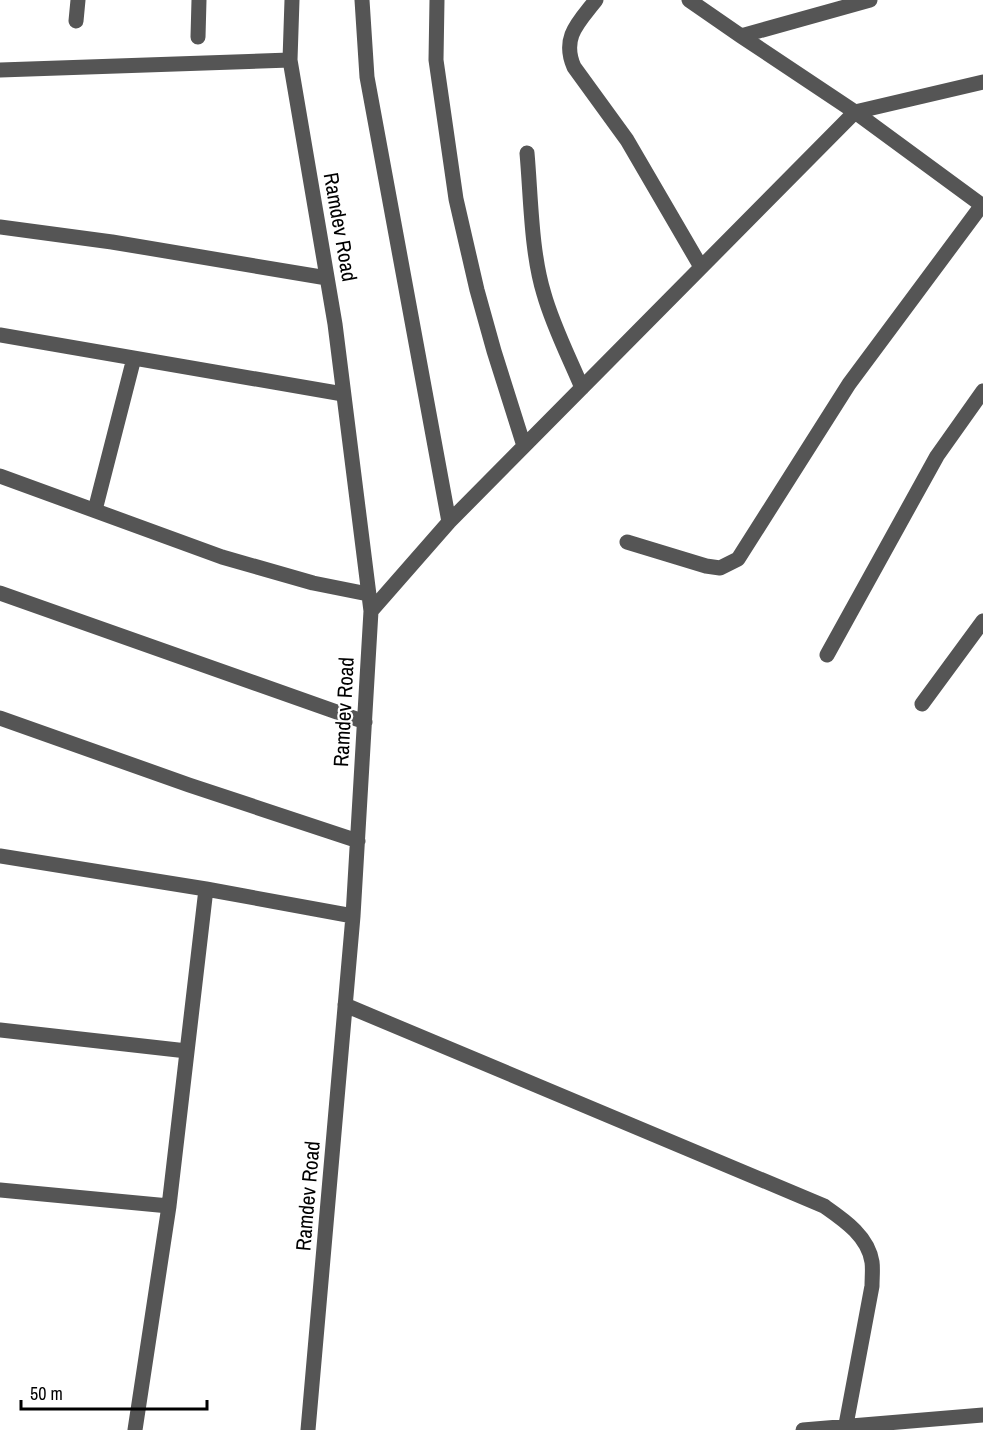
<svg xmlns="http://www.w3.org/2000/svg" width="983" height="1430" font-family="'Archivo Narrow',sans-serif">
<rect width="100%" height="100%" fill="#fff"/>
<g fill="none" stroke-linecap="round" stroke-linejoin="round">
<!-- minor -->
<path stroke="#555" stroke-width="15" d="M292,0l-2,60 45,264 36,287 -18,305 -45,514
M362,0l5,77 82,445
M437,0l-1,60 20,139 21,91 17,61 30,95
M596,0c-17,22 -35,37 -22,67l53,73 74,127
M689,0l52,36 114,76 128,94
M76,21l2,-21
M741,36l129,-36
M198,37l1,-37
M0,70l290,-10
M527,153c4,45 4,99 17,141 9,32 25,63 38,94
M0,227l112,15 215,36
M0,335l343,59
M0,476l222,81 91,26 55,11
M95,510l39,-152
M627,542l79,24 14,2 18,-9 111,-175 133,-179
M0,593l365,129
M371,611l78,-89 406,-410 128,-30
M827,655l110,-199 46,-65
M922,704l61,-83
M0,718l189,67 169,56
M0,856l206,33 147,27
M345,1005l479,201c20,14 44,30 48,56 1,7 0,16 0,24l-27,144
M0,1030l187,21
M0,1190l169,16
M135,1430l34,-224 37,-317
M803,1430l180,-15"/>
</g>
<g text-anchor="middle" stroke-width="4.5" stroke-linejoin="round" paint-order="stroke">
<!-- street labels -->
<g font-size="21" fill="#000" stroke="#fff">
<text transform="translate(340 227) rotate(80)" y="7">Ramdev Road</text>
<text transform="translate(344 712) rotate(-87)" y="7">Ramdev Road</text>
<text transform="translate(308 1196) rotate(-85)" y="7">Ramdev Road</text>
</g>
</g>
<!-- scale -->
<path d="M21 1400v9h186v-9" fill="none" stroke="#000000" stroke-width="3"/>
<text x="30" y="1400" font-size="18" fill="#000000" stroke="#ffffff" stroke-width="4.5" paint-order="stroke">50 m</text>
</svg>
